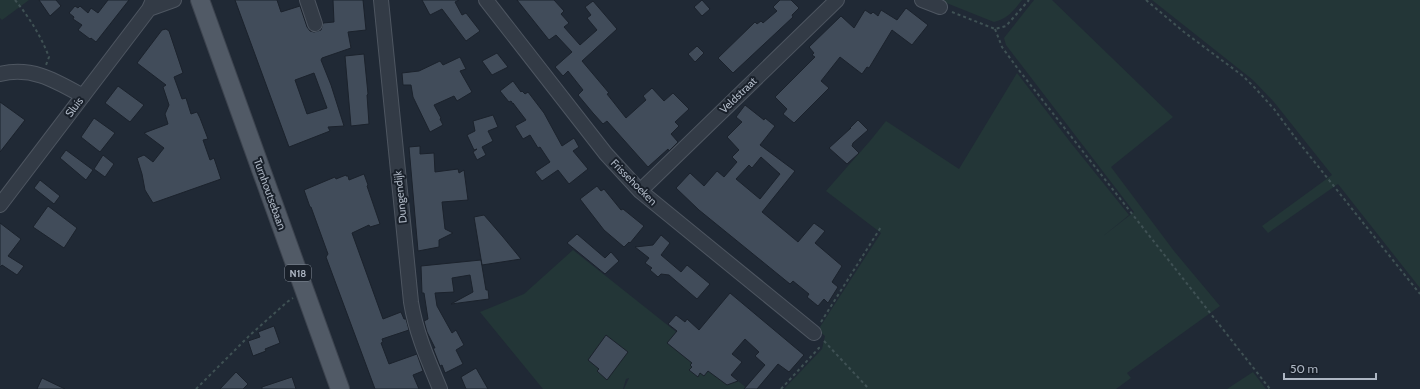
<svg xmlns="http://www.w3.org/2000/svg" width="1420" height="389" font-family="Cabin,sans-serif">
<rect width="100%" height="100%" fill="#202935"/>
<!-- green -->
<path fill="#233637" d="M0,0h29l-27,20 -2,-2z
M939,0h83c-8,10 -14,19 -28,22z
M1034,0h18l121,117 -62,50 63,84 46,55 -93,67 4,5 -15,11h-332l38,-40 3,-13 -7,-6 63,-97 -55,-42 44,-50 16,-20 73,48 58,-96 54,70 58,72 -27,22 32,-25 -128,-167 -2,-7z
M1152,0h268v288l-82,-104 -70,49 -6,-7 70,-51 -58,-73 -21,-22z
M573,250l175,139h-124l5,-11 -3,1 -3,10h-80l-63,-77 44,-18z
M1253,372l13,17h-39z"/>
<!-- building -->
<path fill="#414c5a" stroke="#1b222c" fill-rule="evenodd" d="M39,0h17l5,6 -11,10z
M108,0h21l-33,42 -5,-4 -1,1 -12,-9 4,-5 -9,-6 1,-2 -5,-4 6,-7 3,2 2,-2 8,7 3,-5 7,5z
M235,0h42l4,12 19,-6 7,21 3,4 4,1 7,-2 2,-7 11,-1 -1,-22h30l3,30 -18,2 3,16 -29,10 -1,2 10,25 13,41 -16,1 2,4 -41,16zM314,73l13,35 -20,6 -12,-34z
M422,0h37l-4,2 7,13 4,-2 14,18 -14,10 -24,-32 -12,6z
M517,0h37l10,11 -3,3 8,9 -5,4 16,18 17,-15 -10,-12 4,-3 -6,-8 8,-6 24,28 -35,32 27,32 -2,1 19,24 20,-18 -3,-4 9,-8 12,13 9,-8 16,16 -14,13 4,4 -8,8 7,8 -9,9 -1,-2 -20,18 -41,-46 -4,3 -10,-11 -15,-18 5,-5 -15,-19 -5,5 -8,-9 17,-15 -16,-17 -7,5z
M702,0l8,9 -8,7 -8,-9z
M780,0h11l8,8 -7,7 1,2 -60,56 -15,-15 37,-36 2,2 4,-3 2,2 14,-12 -4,-4z
M906,8l22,17 -16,20 -20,-15 -23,38 -2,-1 -5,7 -22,-17 -19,24 8,7 -35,35 -11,-9 4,-5 -12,-12 40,-40 -3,-2 2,-2 -5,-6 32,-31 13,12 11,-18 6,4 2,-2 5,4 3,-6 16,10z
M166,29l3,2 14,42 -9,4 8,22 4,-1 5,16 6,-2 3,6 8,21 -5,1 7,20 4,-2 7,21 -68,24 -8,-13 -3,-16 -5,-16 7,-3 9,7 11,-14 -20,-15 24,-9 -3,-10 4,-9 -6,-18 3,-2 -29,-22 25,-33z
M697,46l7,7 -9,9 -7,-8z
M497,53l11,14 -16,8 -10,-14z
M364,54l4,40 -1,1 2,29 -18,2 -6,-70z
M460,57l6,12 -6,2 12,21 -15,9 -3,-5 -20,9 7,13 -1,1 3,6 -13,7 -17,-35 -2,-12h-8l-1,-12 17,-2 21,-10 3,4z
M513,81l8,11 1,-1 3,3 3,-2 16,21 18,33 12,-8 5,9 -6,4 15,18 -19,15 -11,-14 -16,11 -7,-9 15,-10 -10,-15 -2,1 -8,-13 -7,4 -8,-13 11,-6 -13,-17v1l-2,-3 -2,1 -9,-11z
M118,86l26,19 -14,17 -25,-19z
M0,102l25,18 -25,32z
M745,105l19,15 1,-2 10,8 -15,19 35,26 -33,41 36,30 16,-19 11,8 -10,12 27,23 -10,16 6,5 -10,16 -4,-4 -6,7 -11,-9 2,-3 -16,-13 -3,3 -91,-74 -23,-22 14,-15 14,13 13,-15 7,6 13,-15 -5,-5 7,-7 -12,-13 15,-15 -6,-5zM761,157l19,17 -20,25 -24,-20 13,-14 3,3z
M493,115l5,12 -10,4 5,10 -11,6 4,8 -9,5 -4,-8 4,-3 -3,1 -7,-15 8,-4 -2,-10z
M94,118l21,15 -15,19 -19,-15z
M858,120l10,10 -15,13 -1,3 7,7 -12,11 -18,-16 22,-20h-1z
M420,146v8l14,-1 1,19 23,-3 1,4 5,-3 4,30 -26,2 3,27 8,4 -14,7v7l-21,4 -9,-104z
M66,150l27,20 -7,10 -26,-22z
M103,155l11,9 -9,13 -11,-8z
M364,174l4,11 -1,1 13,38 -10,3 -1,-2 -17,8 31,86 18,-7 3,7h2l3,11 -27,9 1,3 -2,1 8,21 28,-10 6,17 -10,4 6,14h-44l-49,-132 2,-3 -17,-47h-1l-6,-17 31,-13 1,2 10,-4v1h2l1,4z
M40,180l20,16 -6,8 -20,-16z
M597,186l4,5 3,-2 17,21 2,-1 21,17 -14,17 -1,-1 -5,5 -20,-17 -24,-31z
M48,206l29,22 -13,20 -31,-21z
M484,215l19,22 18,22 -39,6 -8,-48z
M0,223l21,16 -13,17 16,10 -7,9 -15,-10 -2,2z
M577,234l28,24 6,-6 8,9 -14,13 -38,-31z
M661,235l9,8 -9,12 20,17 6,-7 23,19 -13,15 -28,-24 -8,-1 -3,3 -8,-7 2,-2 -7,-5 4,-5 -14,-11 18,-2z
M481,260l5,30h2l1,9 -38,5 22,-12 -3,-17 -18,3 2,14 -19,1 2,13 15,27 4,-3 8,15 -8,5 7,14 -18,9 -3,-8 -2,1 -7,-18h2l-8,-16 -3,-11 4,-2 -4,-26h-2l-1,-27z
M730,293l74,62 -15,17 -11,-8 -21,25h-13l21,-24 -10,-9 4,-4 -14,-13 -13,15 10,8 -11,13 7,6 -11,4 -19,-14 -4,5 -4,-3 -2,4 -9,-7 3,-3 -2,-2 2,-2 -25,-20 10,-12 -9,-7 8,-9 9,7 2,-3 12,11z
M274,326l6,17 -15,6 1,2 -13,5 -5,-15 12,-4 -2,-5z
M606,335l22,17 -21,28 -10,-9 2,-2 -11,-9z
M476,368l12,21h-22l-5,-12z
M236,372l12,12 -5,5h-23z
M292,377l4,12h-34v-2z
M42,378l23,11h-28z"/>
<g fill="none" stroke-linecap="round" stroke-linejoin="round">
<defs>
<path id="minor" d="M307,0l8,24
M381,0l30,302c5,31 17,58 29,87
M486,0l120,154 34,37 174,142
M922,0l18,7
M149,9l25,-9
M0,74c32,-8 56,7 83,22
M640,191l197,-191
M0,205l149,-196 4,-9"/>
<path id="major" d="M200,0l140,389"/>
</defs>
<!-- minor casing -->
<use href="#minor" stroke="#4e5661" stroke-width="16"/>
<!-- major casing -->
<use href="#major" stroke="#3d444f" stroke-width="20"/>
<!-- path -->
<path stroke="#3f5154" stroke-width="2" stroke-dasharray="3 3" stroke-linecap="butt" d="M15,0c14,17 26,36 34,57l-3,8
M1146,0l38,32 59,44 13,13 18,20 23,31 123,154
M952,12l43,17 11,-3 23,-26
M995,29l7,18 16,22 252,320
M821,322l60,-95
M824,341l45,48
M196,389l54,-54 37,-33 6,-4
M781,389l38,-41 -1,-4"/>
<!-- minor -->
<use href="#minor" stroke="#333b46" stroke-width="14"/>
<!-- major -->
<use href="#major" stroke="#515a66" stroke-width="18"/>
</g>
<g text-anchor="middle" stroke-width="4" stroke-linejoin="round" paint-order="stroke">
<!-- shield labels -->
<rect fill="#19202a" stroke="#818995" stroke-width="1" x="285" y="265" width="26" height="16" rx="3"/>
<g font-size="10" font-weight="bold" fill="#adb6c3">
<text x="298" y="277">N18</text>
</g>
<!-- street labels -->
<g font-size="11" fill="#adb6c3" stroke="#19202a">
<text transform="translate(738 95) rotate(-44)" y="4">Veldstraat</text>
<text transform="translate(74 107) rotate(-53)" y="4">Sluis</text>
<text transform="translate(634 182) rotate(45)" y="4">Frissehoeken</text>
<text transform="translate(270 194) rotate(70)" y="4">Turnhoutsebaan</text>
<text transform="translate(400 197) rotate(-96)" y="4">Dungendijk</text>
</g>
</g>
<!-- scale -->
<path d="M1284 373v6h92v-6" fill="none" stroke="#adb6c3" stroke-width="2"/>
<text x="1290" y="373" font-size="12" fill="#adb6c3" stroke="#19202a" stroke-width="3" paint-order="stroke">50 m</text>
</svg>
